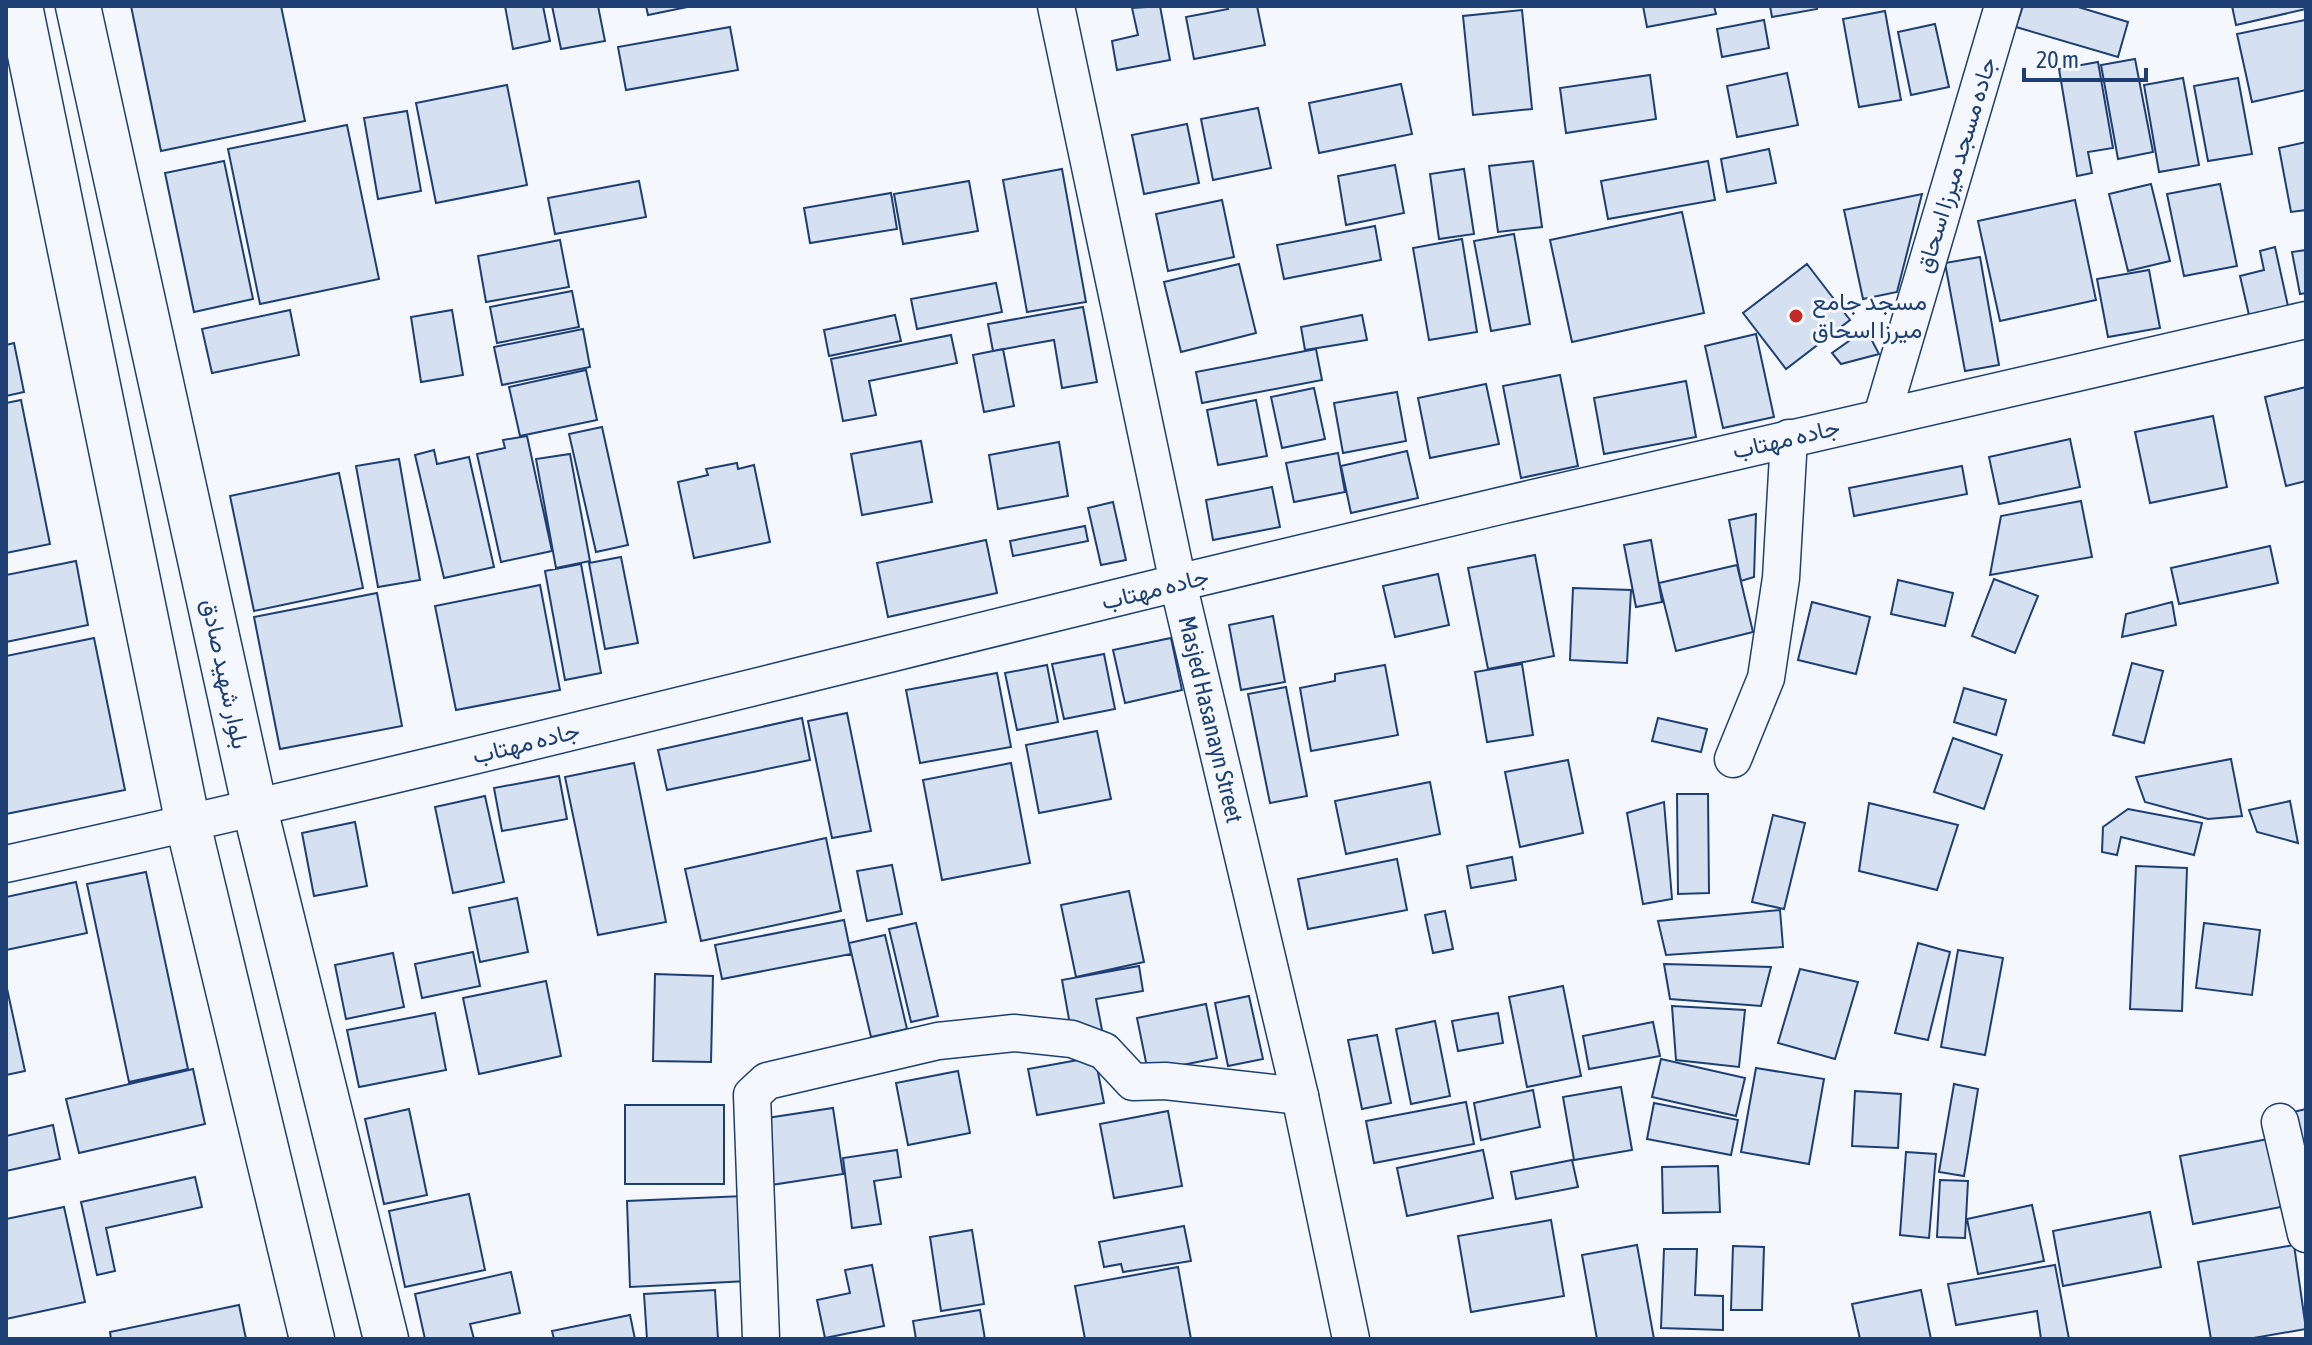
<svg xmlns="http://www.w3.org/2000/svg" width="2312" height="1345" font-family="'Asap Condensed',Vazirmatn,sans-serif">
<rect width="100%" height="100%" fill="#f4f7fb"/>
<!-- building -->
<path fill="#d5e0f0" stroke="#1d3f73" stroke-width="2" d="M131,6h150l24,115 -144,30z
M505,6h38l7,35 -37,8z
M552,6h46l7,35 -44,8z
M646,6h46l-44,9z
M1160,6l10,54 -53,10 -5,-29 26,-6 -6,-27z
M1227,6h30l8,39 -71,14 -8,-42 42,-8z
M1643,6h71l2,8 -69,13z
M1770,6h47v3l-45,8z
M2023,6h52l53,16 -10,35 -102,-30z
M2232,6h74v3l-70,16z
M1522,10l10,99 -59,6 -10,-99z
M1885,11l16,89 -42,7 -16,-88z
M1764,20l5,28 -47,9 -5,-28z
M2305,20l1,70 -54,12 -15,-68z
M1935,24l14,63 -38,8 -13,-63z
M730,27l8,43 -112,20 -8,-43z
M2135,59l18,93 -35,7 -17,-94z
M2098,62l15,86 -25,4 4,21 -15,3 -18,-107z
M1787,73l11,52 -61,12 -10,-51z
M1650,75l6,44 -90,14 -6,-45z
M2183,78l16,87 -40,7 -15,-87z
M2238,78l14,76 -44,7 -14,-75z
M1401,84l11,50 -93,19 -10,-50z
M507,85l20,100 -91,18 -20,-100z
M1258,108l13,60 -58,12 -12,-61z
M407,111l14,80 -43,8 -14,-81z
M1187,124l12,59 -55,11 -12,-59z
M347,125l32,154 -119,25 -32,-155z
M2306,142v68l-15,2 -12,-64z
M1769,149l7,34 -49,9 -6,-33z
M224,161l29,138 -59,13 -29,-139z
M1533,161l9,66 -44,5 -9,-66z
M1708,161l7,39 -107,19 -7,-38z
M1395,165l9,48 -58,12 -8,-49z
M1062,169l24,133 -59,10 -24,-132z
M1464,169l10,65 -35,5 -9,-65z
M639,181l7,36 -91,17 -7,-36z
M969,181l9,50 -75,13 -9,-50z
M2151,184l19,77 -42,10 -19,-77z
M2220,184l17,82 -53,10 -17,-82z
M891,193l6,36 -87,14 -6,-35z
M1922,194l-25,98 -34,7 -19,-89z
M1222,200l12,57 -66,14 -12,-57z
M2075,200l21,100 -96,21 -22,-100z
M1682,212l22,101 -132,29 -22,-102z
M1375,226l6,34 -97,19 -7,-34z
M1514,234l16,90 -39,7 -17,-90z
M1462,239l15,93 -48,8 -16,-92z
M560,240l9,47 -83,15 -8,-46z
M2275,247l13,59 -39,9 -9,-39 24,-6 -4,-19z
M2306,250v43l-6,1 -8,-42z
M1980,257l19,108 -34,6 -20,-108z
M1239,264l17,69 -75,19 -17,-70z
M1807,264l43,56 -64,49 -43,-56z
M2149,270l11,58 -52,9 -11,-58z
M996,283l6,29 -85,17 -6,-30z
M572,291l7,36 -82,16 -7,-36z
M1083,307l14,75 -35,6 -8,-48 -61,11 -5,-27z
M290,310l9,45 -87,18 -10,-44z
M452,310l11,65 -42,7 -10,-65z
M895,315l6,26 -72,15 -5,-26z
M1362,315l5,25 -62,10 -4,-23z
M583,329l7,38 -88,18 -8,-38z
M1866,329l13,25 -38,10 -9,-11z
M1756,334l18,83 -51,11 -18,-82z
M951,335l6,28 -88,18 7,34 -33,6 -12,-62z
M14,343l10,49 -18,4v-51z
M1003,349l11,57 -30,6 -11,-57z
M1316,349l6,31 -120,23 -6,-31z
M586,370l11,50 -77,16 -11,-49z
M1560,375l18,91 -57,12 -18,-92z
M1686,381l10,56 -92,17 -10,-56z
M1486,384l13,60 -69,14 -12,-60z
M2306,387v94l-20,5 -21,-89z
M1314,388l11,51 -43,9 -11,-51z
M1397,392l9,49 -63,12 -9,-50z
M21,400l29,144 -44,9v-150z
M1256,400l11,56 -49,9 -11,-55z
M2213,416l14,71 -77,16 -15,-71z
M602,427l26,118 -32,7 -27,-118z
M527,436l25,115 -51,11 -24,-108 28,-6 -2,-8z
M2070,439l10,48 -81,17 -10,-47z
M921,441l11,61 -70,13 -11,-61z
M1059,442l9,54 -70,13 -9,-54z
M434,450l3,14 32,-7 25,110 -50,11 -29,-123z
M1407,451l11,47 -67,15 -10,-47z
M1338,453l7,39 -51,10 -8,-39z
M570,454l20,107 -34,7 -20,-109z
M399,459l21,121 -42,7 -22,-121z
M737,463l1,6 16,-4 16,77 -76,16 -16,-76 30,-7 -2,-6z
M1962,466l5,28 -113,22 -5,-28z
M339,473l24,115 -109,23 -24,-115z
M1272,487l8,40 -67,13 -7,-40z
M2081,501l11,56 -102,18 11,-59z
M1113,502l13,58 -25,5 -13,-57z
M1756,514l-2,63 -13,4 -12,-61z
M1085,526l3,15 -75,15 -3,-15z
M986,540l11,53 -109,24 -11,-54z
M1651,540l11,62 -26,5 -12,-62z
M2270,546l8,37 -99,21 -8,-36z
M1535,555l19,101 -66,13 -20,-101z
M621,557l17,86 -33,6 -16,-86z
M76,561l12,64 -82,17v-67z
M581,564l20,109 -36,7 -20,-109z
M1737,565l16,67 -77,19 -17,-68z
M1438,574l11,51 -54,12 -12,-51z
M1994,579l44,17 -23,57 -43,-17z
M1898,580l55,13 -8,33 -54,-12z
M540,585l20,105 -104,20 -21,-104z
M1573,588l58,2 -4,73 -57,-3z
M377,593l25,133 -122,23 -26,-132z
M1812,602l58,15 -14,57 -58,-14z
M2172,602l4,23 -54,12 4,-23z
M1273,616l12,66 -44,8 -12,-65z
M94,638l31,152 -119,24v-158z
M1171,638l11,52 -57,13 -12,-53z
M1104,654l11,55 -51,10 -12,-55z
M2132,663l31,8 -19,72 -31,-8z
M1522,664l11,71 -46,7 -12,-70z
M1047,665l11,57 -41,8 -12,-57z
M1385,665l13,70 -87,16 -11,-63 35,-7v-7z
M997,673l14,74 -91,16 -14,-73z
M1286,687l21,109 -37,7 -22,-109z
M1964,688l42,12 -10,35 -42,-13z
M847,713l24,118 -39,7 -24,-117z
M802,718l8,42 -143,30 -9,-40z
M1658,718l49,11 -6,23 -49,-11z
M1097,731l14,68 -72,14 -13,-68z
M1953,738l49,17 -18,54 -50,-17z
M2231,759l11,57 -34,3 -63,-17 -9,-25z
M1568,760l15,73 -63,14 -15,-75z
M634,763l32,159 -68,13 -33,-158z
M1011,763l19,100 -88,17 -19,-100z
M559,776l8,43 -65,12 -8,-43z
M1430,782l10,52 -94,20 -11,-53z
M1677,794h31l1,99 -31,1z
M485,796l19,86 -51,11 -18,-86z
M2290,801l8,42 -41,-11 -8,-22z
M1664,802l8,97 -29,5 -16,-91z
M1869,803l89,22 -21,65 -78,-19z
M2128,809l74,14 -8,32 -73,-18 -4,18 -15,-3 1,-25z
M1773,815l32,8 -21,86 -32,-7z
M355,822l12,64 -53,10 -12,-63z
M826,838l15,73 -140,30 -16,-72z
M1512,857l4,23 -45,8 -4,-22z
M1397,859l10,51 -99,19 -10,-50z
M892,865l10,49 -35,7 -10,-50z
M2136,866l51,2 -5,143 -52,-2z
M146,872l42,197 -59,13 -42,-198z
M76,882l11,51 -81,17v-53z
M1129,891l15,71 -68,15 -15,-72z
M517,898l11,54 -48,10 -11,-54z
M1780,910l3,37 -117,8 -8,-34z
M1445,911l8,38 -20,4 -8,-38z
M844,920l7,34 -129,25 -7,-34z
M916,923l22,93 -27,6 -22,-93z
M2204,923l56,7 -8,65 -56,-7z
M885,935l22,94 -36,8 -22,-94z
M1918,943l32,9 -22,88 -33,-7z
M1958,950l45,8 -18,97 -44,-8z
M473,952l7,34 -58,12 -7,-34z
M393,953l11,54 -58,12 -11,-54z
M1664,964l107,3 -10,39 -91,-7z
M1139,966l4,25 -47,8 6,31 -30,6 -10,-56z
M1800,969l58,13 -23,77 -57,-16z
M655,974l58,2 -2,86 -58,-1z
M546,981l15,75 -82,18 -16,-76z
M6,984l19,87 -19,4z
M1563,986l18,90 -54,11 -18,-90z
M1249,996l14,63 -35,7 -13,-63z
M1206,1004l11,54 -69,14 -11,-54z
M1672,1006l73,4 -6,57 -63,-7z
M435,1013l11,57 -87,17 -12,-57z
M1498,1013l5,30 -45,8 -6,-30z
M1435,1021l15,75 -39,8 -15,-75z
M1653,1022l7,34 -71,13 -6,-33z
M1377,1035l14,68 -29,6 -14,-69z
M1095,1057l9,46 -67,12 -9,-46z
M1661,1059l84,19 -9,38 -84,-19z
M1756,1068l68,11 -15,85 -68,-12z
M193,1069l12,55 -126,29 -13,-54z
M958,1071l12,62 -62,12 -12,-62z
M1954,1084l24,5 -14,87 -25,-4z
M1621,1087l11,63 -58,10 -11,-63z
M1533,1090l7,37 -59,13 -7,-37z
M1855,1091l46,3 -3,54 -46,-2z
M1466,1102l8,42 -100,19 -8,-42z
M1654,1103l84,17 -7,35 -84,-16z
M625,1105h99v79h-99z
M833,1108l10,66 -72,11 -11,-66z
M409,1109l18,86 -43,9 -19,-85z
M2306,1109v61l-13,-58z
M1168,1111l14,75 -68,12 -14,-74z
M53,1125l7,34 -54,12v-35z
M2268,1139l13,68 -88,17 -13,-68z
M897,1150l4,27 -27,4 7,43 -29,4 -9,-70z
M1483,1150l10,48 -86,18 -10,-48z
M1906,1152l30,2 -7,84 -29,-3z
M1572,1160l6,27 -62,12 -5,-27z
M1718,1166l2,46 -57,1 -1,-46z
M195,1177l7,30 -96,21 9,43 -18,4 -16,-73z
M1940,1180l28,1 -3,57 -28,-1z
M469,1194l16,76 -80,17 -16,-76z
M744,1196l4,85 -118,6 -3,-86z
M2032,1205l12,56 -66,13 -11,-55z
M64,1207l21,95 -79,17v-100z
M2150,1212l11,55 -98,19 -10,-55z
M1551,1220l13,76 -93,16 -13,-76z
M1184,1226l7,35 -68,11 -2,-8 -17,3 -5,-25z
M972,1230l12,74 -43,7 -11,-74z
M1637,1245l17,94h-57l-15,-84z
M2294,1245l12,84 -58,10h-37l-13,-77z
M1733,1246l31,1 -2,63h-31z
M1664,1249h33l-2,46 28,1v34l-62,-2z
M872,1265l12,61 -59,12 -8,-38 33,-7 -5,-23z
M2055,1265l14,74h-28l-4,-28 -81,14 -8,-41z
M1178,1267l13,72h-106l-10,-53z
M511,1272l9,41 -50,11 4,15h-49l-10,-45z
M715,1290l3,49h-71l-3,-45z
M1921,1290l10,49h-71l-8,-35z
M239,1305l7,34h-135l-1,-7z
M980,1310l5,29h-69l-3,-18z
M630,1315l5,24h-81l-2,-8z"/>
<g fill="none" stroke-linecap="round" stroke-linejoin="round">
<defs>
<g id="street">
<path id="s1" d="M1056,6l122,577 122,513 51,243"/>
<path d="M1882,416l121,-410"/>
<path d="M1733,759l33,-81 15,-100 8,-140"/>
<path d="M6,864c391,-86 778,-185 1167,-280 377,-91 755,-179 1133,-264"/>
<path d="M2280,1122l26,112"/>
<path d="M761,1339l-9,-244 15,-14 171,-40 76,-8 58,6 32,12 29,31 32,-1 135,15"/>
</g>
<path id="secondary" d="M20,6l168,818 124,515
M78,6l177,803 131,530"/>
</defs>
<!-- street casing -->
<use href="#street" stroke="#1d3f73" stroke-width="39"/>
<!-- secondary casing -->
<use href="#secondary" stroke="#1d3f73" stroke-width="47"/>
<!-- street -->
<use href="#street" stroke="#f4f7fb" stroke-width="36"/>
<!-- secondary -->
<use href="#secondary" stroke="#f4f7fb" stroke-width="44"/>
</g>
<!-- markers -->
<circle fill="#c62828" stroke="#f4f7fb" stroke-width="3" cx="1796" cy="316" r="8"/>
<g text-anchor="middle" stroke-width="6" stroke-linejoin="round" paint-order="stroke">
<!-- street labels -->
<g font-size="24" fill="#1d3f73" stroke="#f4f7fb">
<text transform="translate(1956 165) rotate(-73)" y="8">جاده مسجد ميرزا اسحاق</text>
<text transform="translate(1786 439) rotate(-13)" y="8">جاده مهتاب</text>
<text transform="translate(1155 589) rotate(-14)" y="8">جاده مهتاب</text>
<text transform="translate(225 674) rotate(78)" y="8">بلوار شهید صادق</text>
<text dy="8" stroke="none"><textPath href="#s1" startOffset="730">Masjed Hasanayn Street</textPath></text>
<text transform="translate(526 743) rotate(-14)" y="8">جاده مهتاب</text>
</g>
<!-- poi labels -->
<g font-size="24" fill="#1d3f73" stroke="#f4f7fb" text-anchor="start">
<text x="1812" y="310">مسجد جامع<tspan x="1812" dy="28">میرزا اسحاق</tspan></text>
</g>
</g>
<!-- border -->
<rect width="2312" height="1345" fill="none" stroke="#1d3f73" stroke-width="16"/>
<!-- scale -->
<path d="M2024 68v12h122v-12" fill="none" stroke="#1d3f73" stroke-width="4"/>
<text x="2036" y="68" font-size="24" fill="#1d3f73" stroke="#f4f7fb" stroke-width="6" paint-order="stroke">20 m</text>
</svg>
